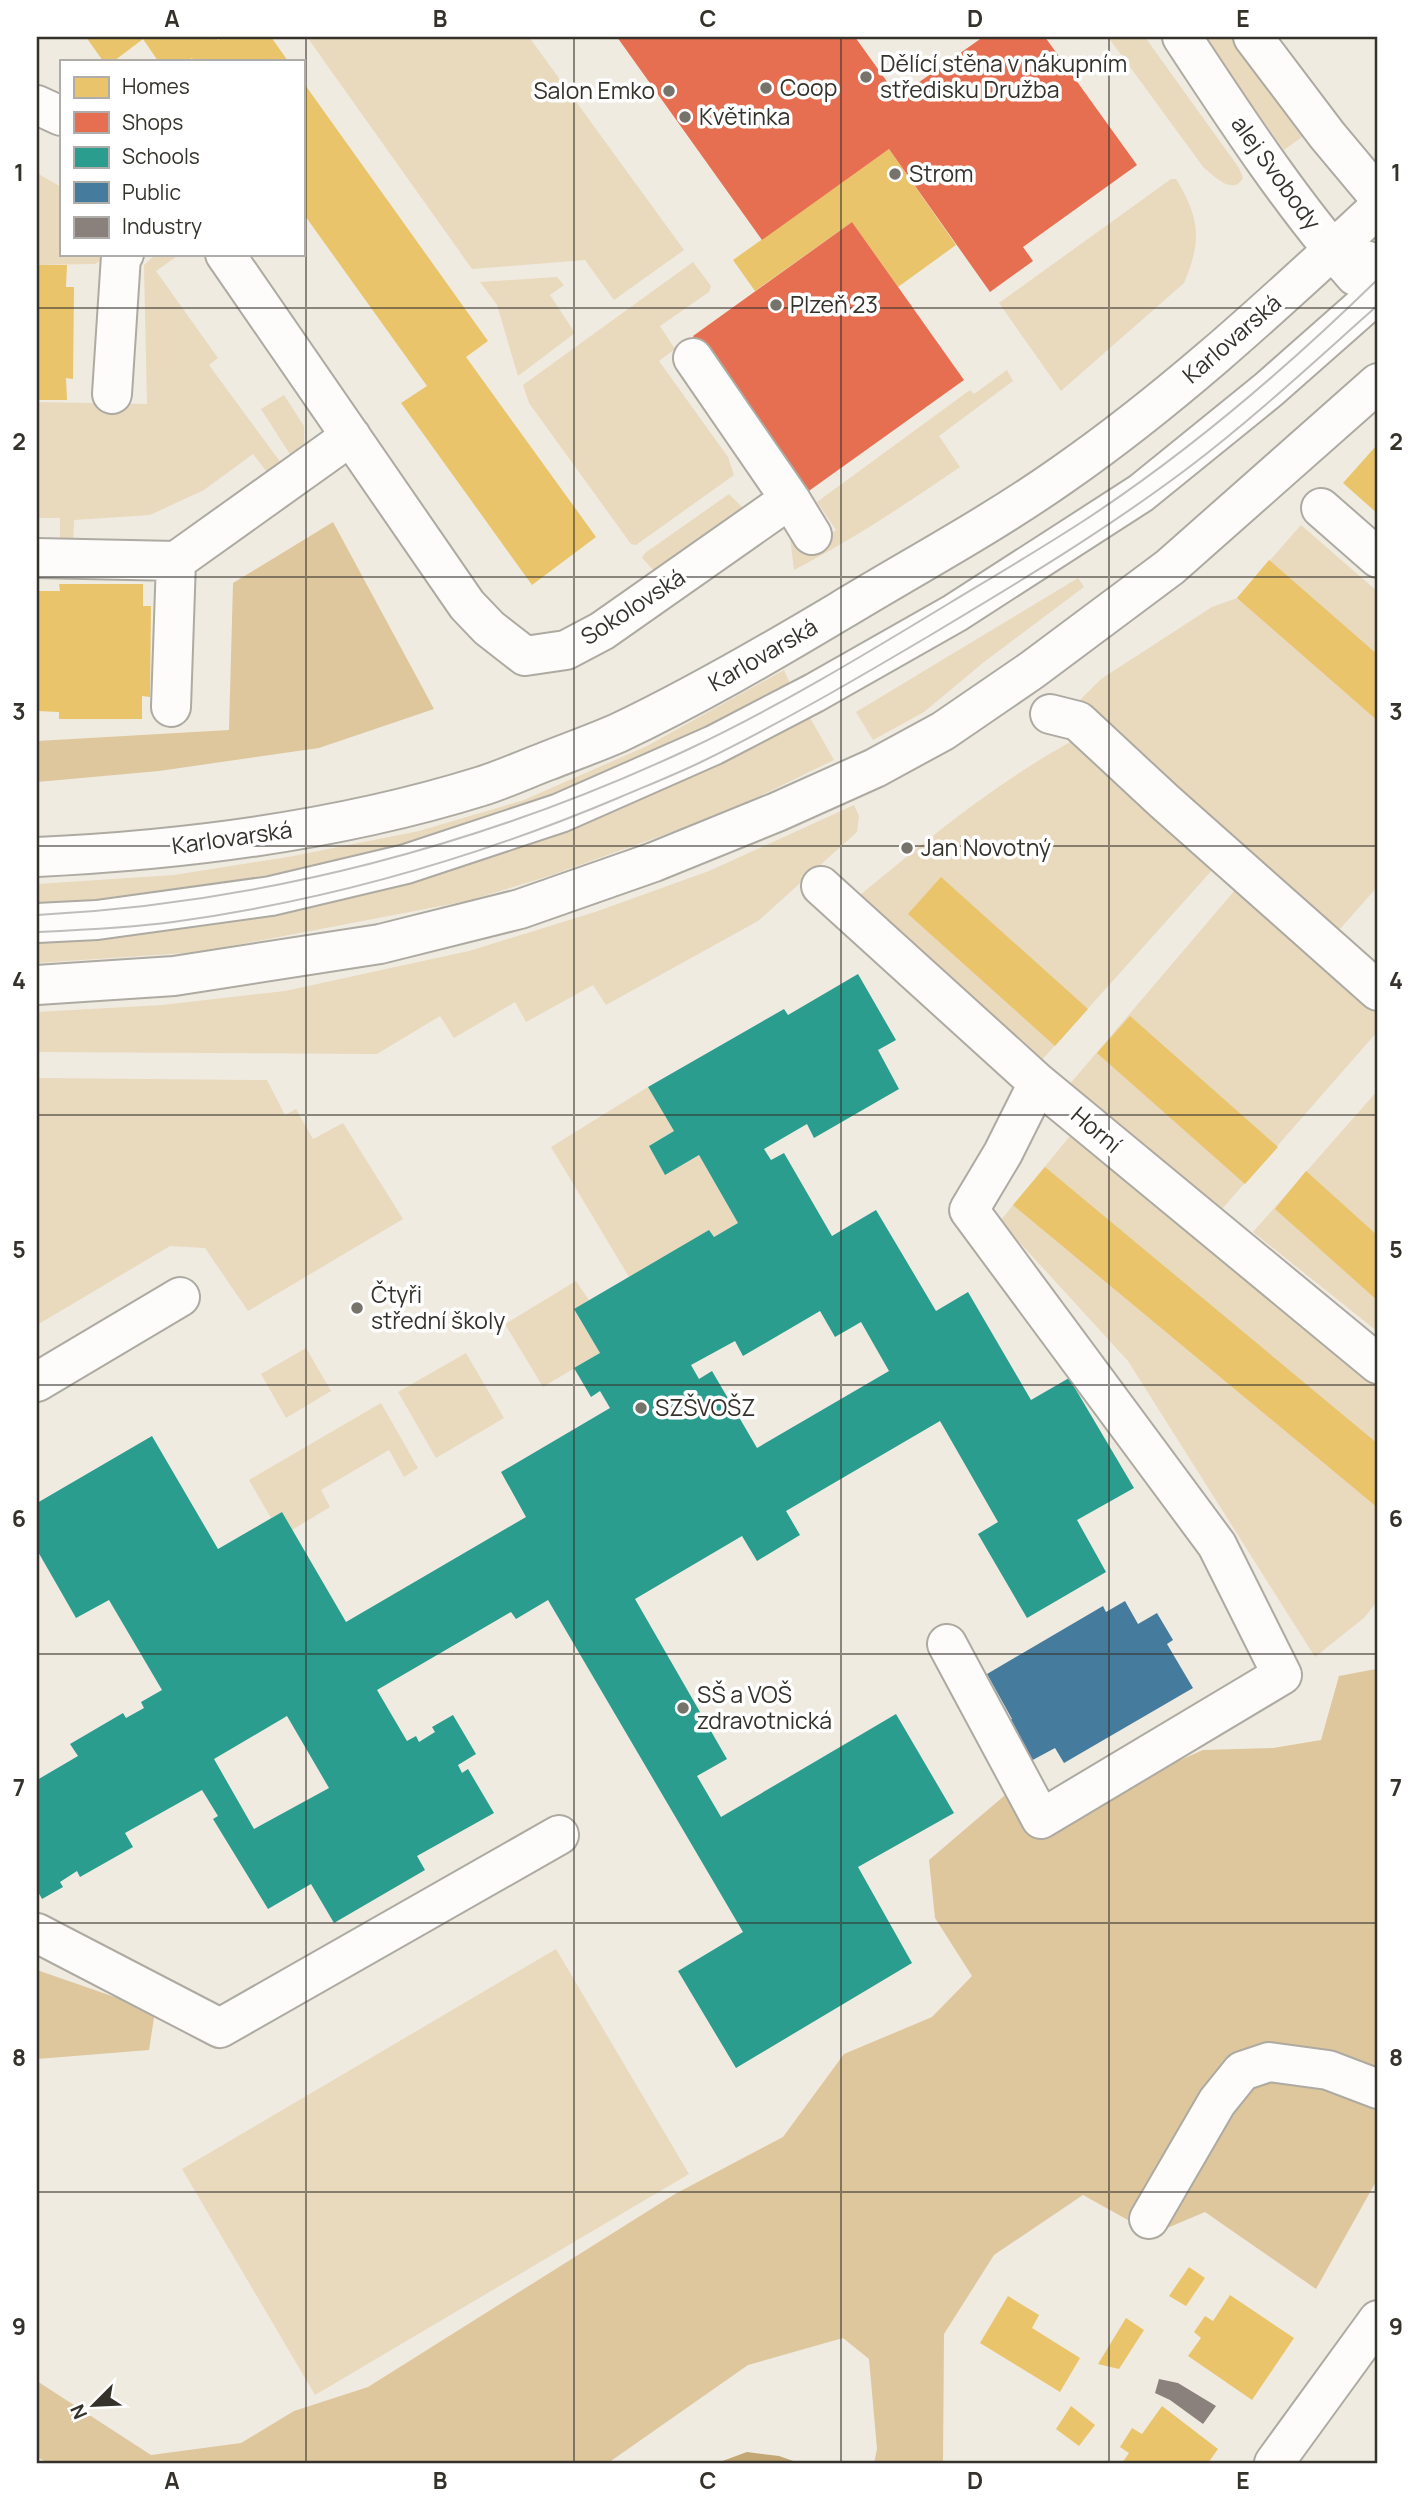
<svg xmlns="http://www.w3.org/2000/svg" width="1415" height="2500" font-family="Manrope,sans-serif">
<rect width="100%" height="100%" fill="#f0ebe1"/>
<!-- green -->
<path fill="#e9d9bd" d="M307,37h222l155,213 -70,50 -29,-40 -113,9z
M1108,37h37l94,131 4,10c-10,18 -29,-2 -39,-10z
M1203,37h27l72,100 -18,13z
M37,173l24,14v67h52l-18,10 -58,1z
M1171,179h5c24,39 26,62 8,104l-123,108 -62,-88z
M156,254h24l-24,17 62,87 -9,7 75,102 -14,9 -17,-22 -49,36 -54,25 -76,5 -1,26 -13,-1v-27h-23v-116l110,2 -3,-139z
M693,262l18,24 -2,6 -49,34 15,23 -16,12 69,96 6,18 -98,70 -5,-1 -102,-141 -6,-18z
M557,277l7,8 -14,10 25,38 -57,43 -21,-71 -17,-23z
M1007,370l6,11 -74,55 21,31c-54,37 -108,73 -166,103l-4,-33 13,7 5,5 28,-19 -19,-28 153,-112 4,4z
M284,395l20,31v21l-11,12 -32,-50z
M729,494l13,13 -19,22 -65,46 -16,-17 3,-5z
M1301,525l77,67v294l-45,51 -257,-233 25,-25 111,-72 25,-9z
M1078,578l6,9 -100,75 -60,50 -51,28 -17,-28z
M784,670l8,18 -222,103 -144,49 -133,35 -125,21 -131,12v-24l137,-9 114,-18 131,-26 105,-31 123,-54z
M809,716l25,44 -109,53 -176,63 -82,25 -267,51 -163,11v-23l123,-10z
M1074,740l140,128 -173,193 -181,-166c68,-56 135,-112 214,-155z
M854,805l5,11 -2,16 -99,89 -152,84 -13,-20 -67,37 -11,-20 -61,36 -14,-22 -63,38 -340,-2v-40l125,-7 123,-14 184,-40 126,-39 114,-41z
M1241,883l137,119v29l-156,178 -153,-124z
M37,1078l230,2 18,35 11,-6 17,30 30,-16 60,96 -155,92 -43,-63 -35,-2 -133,79z
M648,1087l26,44 -25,15 16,29 34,-20 39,68 -24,14 -5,-6 -80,46 -78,-130z
M1378,1090v242l-125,-100z
M1070,1136l308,249v215l-13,17 -50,40 -187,-296 -128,-140z
M576,1281l13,19 -15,10 26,43 -57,34 -38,-63z
M306,1348l25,43 -45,27 -25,-44z
M466,1353l38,65 -68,40 -38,-66z
M381,1403l37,65 -14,9 -15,-27 -68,40 9,17 -38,23 -10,-18 -11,6 -22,-38z
M556,1949l133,225 -374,221 -133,-226z"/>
<!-- forest -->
<path fill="#dec79d" d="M333,522l101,187 -115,39 -160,23 -122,11v-41l192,-11 4,-147z
M1376,1669l2,2v507l-62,111 -111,-77 -52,22 -70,-39 -89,60 -50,79 -1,129h-69l3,-14 -8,-90 -26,-21 -95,27 -140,98h-560l-11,-6v-76l114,74 90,-12 53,-32 74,-24 307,-193 108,-57 61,-83 88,-37 40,-41 -37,-58 -6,-58 82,-70 16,45 72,-39 104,-46 70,-2 48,-8 18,-64z
M37,1970l118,41 -6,39 -112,9z"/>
<!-- water -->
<path fill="#c2a674" d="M747,2452l32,4 20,7h-82z"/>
<!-- homes -->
<path fill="#e9c46a" d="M86,37h130l2,3 5,-3h48l17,24h-94l-2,-3 -4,3h-30l-15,-22 -29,22h-11z
M303,82l185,259 -22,16 130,180 -64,48 -131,-182 26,-17 -124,-173z
M889,149l67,96 -58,42 -46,-65 -97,69 -22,-31z
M37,265h30l-1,22h8l-1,92 -7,-1 1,22h-30z
M1376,446l2,2v66l-35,-31z
M1269,560l109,95v66l-141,-123z
M59,584h84v22h8l-1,91 -8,-1v23h-83v-7l-22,-1 1,-120h22z
M941,877l147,132 -33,37 -147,-132z
M1130,1016l148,131 -33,37 -148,-131z
M1045,1167l333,277v64l-365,-303z
M1306,1171l72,65v65l-103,-92z
M1189,2267l16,11 -19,28 -17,-10z
M1230,2295l64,43 -42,62 -64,-44 13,-18 -7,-6 11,-16 8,5z
M1008,2296l31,19 -7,13 48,30 -20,34 -80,-49z
M1126,2318l18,12 -25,39 -21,-5z
M1071,2406l24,19 -16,21 -23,-17z
M1162,2406l56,43 -10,14h-86l7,-10 -9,-6 12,-19 10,6z"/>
<!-- shops -->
<path fill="#e76f51" d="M617,37h238l43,60 85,-60h62l92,128 -114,82 10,14 -43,31 -101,-143 -127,91z
M852,222l112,158 -158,113 -113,-157z"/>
<!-- schools -->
<path fill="#2a9d8f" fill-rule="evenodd" d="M858,974l38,66 -18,10 21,39 -85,49 -7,-14 -43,25 7,11 13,-7 48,83 44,-26 60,101 32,-19 63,108 38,-22 65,110 -57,32 29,52 -79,46 -49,-84 20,-12 -58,-101 -154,90 14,24 -43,26 -15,-25 -107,63 92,160 -30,17 24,41 175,-103 58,99 -96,54 54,96 -176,105 -58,-97 65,-39 -195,-332 -32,19 -5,-7 -134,78 30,51 9,-5 3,6 16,-10 -3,-5 21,-12 23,39 -18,11 4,8 6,-4 26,44 -77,43 8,14 -91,53 -23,-39 -43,25 -55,-90 5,-3 -16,-26 -77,43 8,14 -53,30 -3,-6 -17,11 3,5 -21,12 -5,-9v-42l2,-1 -2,-3v-64l41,-24 -8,-12 53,-31 3,5 18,-10 -3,-6 21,-12 -53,-90 -33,18 -39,-68v-47l115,-67 66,113 64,-37 64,110 180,-105 -25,-45 109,-64 -10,-17 -9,6 -17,-29 26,-15 -26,-44 135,-79 5,7 24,-14 -39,-68 -34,20 -16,-29 25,-15 -26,-44 136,-78 4,6zM820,1311l15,26 26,-15 28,49 -132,77 -45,-77 -13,8 -8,-14 44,-24 8,15zM287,1716l42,72 -75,41 -40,-70z"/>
<!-- public -->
<path fill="#457b9d" d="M1125,1601l13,23 19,-11 16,27 -6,4 26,44 -129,75 -9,-15 -26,14 -23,-40 6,-3 -25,-45 116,-68 3,6z"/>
<!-- industry -->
<path fill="#8a817c" d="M1159,2379l19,4 38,23 -13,18 -33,-24 -15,-7z"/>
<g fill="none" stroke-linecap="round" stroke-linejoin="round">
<defs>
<path id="minor" d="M1182,37c54,82 108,165 173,239
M1253,37l74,98 51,61
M37,105l24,11
M225,254l242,351 22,23 36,28 41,-6 36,-19 188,-132 -97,-141
M112,394l9,-138 3,-2
M790,499l22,36
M1321,508l57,50
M37,558l139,3 175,-125
M171,707l5,-146
M1050,714l28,7 86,80 214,190
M821,886l217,197 340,281
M37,923l60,-3 174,-24 135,-32 154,-51 154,-68 100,-52 141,-80 186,-120 127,-103 110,-97
M37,1382l143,-85
M947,1644l94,175 241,-144 -65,-130 -248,-335 34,-57 35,-70
M37,1933l183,95 339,-193
M1149,2219l68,-117 25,-31 27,-9 59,8 50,19
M1274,2463l104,-143"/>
<path id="major" d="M1332,250l46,14
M37,857c150,-7 301,-26 445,-71 22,-7 44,-17 65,-25 23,-9 48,-18 71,-28 76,-36 150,-79 222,-122 74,-45 151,-86 222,-136 114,-79 215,-174 316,-267
M37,985l137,-9 206,-32 140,-35 134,-47 123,-50 98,-44 68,-37 89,-61 138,-103 208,-184"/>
</defs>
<!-- minor casing -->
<use href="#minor" stroke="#adaaa2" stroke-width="42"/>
<!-- major casing -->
<use href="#major" stroke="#adaaa2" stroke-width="42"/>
<!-- minor -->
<use href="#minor" stroke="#fdfcfa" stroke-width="38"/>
<!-- major -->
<use href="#major" stroke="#fdfcfa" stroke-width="38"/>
<!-- tram -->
<path stroke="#bebdbb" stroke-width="2" d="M37,915c226,-12 447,-70 652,-166 89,-42 175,-94 259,-145 48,-29 96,-57 143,-88 101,-67 200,-152 287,-237
M37,932c45,-2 91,-4 136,-10 153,-21 303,-64 445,-124 28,-12 56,-23 83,-36 80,-39 157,-84 233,-129 87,-52 173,-104 254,-165 67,-51 128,-108 190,-163"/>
</g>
<!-- grid -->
<path fill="none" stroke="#35322b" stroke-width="2" stroke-opacity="0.55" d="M306,37v2426M574,37v2426M841,37v2426M1109,37v2426M37,308h1341M37,577h1341M37,846h1341M37,1115h1341M37,1385h1341M37,1654h1341M37,1923h1341M37,2192h1341"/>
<!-- markers -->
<g fill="#76736b" stroke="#fff" stroke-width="2.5">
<circle cx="866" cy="77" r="7"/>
<circle cx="766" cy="88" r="7"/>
<circle cx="669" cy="91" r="7"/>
<circle cx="685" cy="117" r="7"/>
<circle cx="895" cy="174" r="7"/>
<circle cx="776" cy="305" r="7"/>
<circle cx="907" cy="848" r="7"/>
<circle cx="357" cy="1308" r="7"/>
<circle cx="641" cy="1408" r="7"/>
<circle cx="683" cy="1708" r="7"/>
</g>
<g text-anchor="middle" stroke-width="7" stroke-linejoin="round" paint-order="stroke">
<!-- poi labels -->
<g font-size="23" fill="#35322b" stroke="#fff" text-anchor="start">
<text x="880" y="72">Dělící stěna v nákupním<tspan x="880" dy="26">středisku Družba</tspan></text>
<text x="780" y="96">Coop</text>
<text x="655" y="99" text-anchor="end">Salon Emko</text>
<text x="699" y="125">Květinka</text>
<text x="909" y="182">Strom</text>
<text x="790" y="313">Plzeň 23</text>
<text x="921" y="856">Jan Novotný</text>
<text x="371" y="1303">Čtyři<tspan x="371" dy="26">střední školy</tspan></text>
<text x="655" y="1416">SZŠVOŠZ</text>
<text x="697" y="1703">SŠ a VOŠ<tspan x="697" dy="26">zdravotnická</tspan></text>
</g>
<!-- street labels -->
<g font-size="23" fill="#35322b" stroke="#fff">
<text transform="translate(1276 173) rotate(54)" y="8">alej Svobody</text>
<text transform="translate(1232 339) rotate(-41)" y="8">Karlovarská</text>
<text transform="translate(633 607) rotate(-33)" y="8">Sokolovská</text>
<text transform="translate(763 655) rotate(-30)" y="8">Karlovarská</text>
<text transform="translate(232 838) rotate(-8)" y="8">Karlovarská</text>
<text transform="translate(1096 1130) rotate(40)" y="8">Horní</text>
</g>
</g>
<!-- border -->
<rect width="1415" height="2500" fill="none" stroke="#ffffff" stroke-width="77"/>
<!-- legend -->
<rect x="60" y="60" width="245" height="196" fill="#ffffff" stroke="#aeadaa" stroke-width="2"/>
<rect x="74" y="77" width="35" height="21" fill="#e9c46a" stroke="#aeadaa" stroke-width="2"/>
<text x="122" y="94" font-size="21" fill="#35322b">Homes</text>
<rect x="74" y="112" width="35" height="21" fill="#e76f51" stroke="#aeadaa" stroke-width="2"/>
<text x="122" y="130" font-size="21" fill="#35322b">Shops</text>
<rect x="74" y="147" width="35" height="21" fill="#2a9d8f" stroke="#aeadaa" stroke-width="2"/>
<text x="122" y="164" font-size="21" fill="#35322b">Schools</text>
<rect x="74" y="182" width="35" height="21" fill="#457b9d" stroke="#aeadaa" stroke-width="2"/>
<text x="122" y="200" font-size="21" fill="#35322b">Public</text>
<rect x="74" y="217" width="35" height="21" fill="#8a817c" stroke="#aeadaa" stroke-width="2"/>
<text x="122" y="234" font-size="21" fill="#35322b">Industry</text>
<!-- north arrow -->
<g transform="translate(94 2405) rotate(246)" stroke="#ffffff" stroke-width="5" paint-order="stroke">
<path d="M0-5L12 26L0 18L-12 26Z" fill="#35322b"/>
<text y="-10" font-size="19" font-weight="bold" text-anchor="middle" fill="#35322b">N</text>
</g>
<rect x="38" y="38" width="1338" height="2424" fill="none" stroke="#35322b" stroke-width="2.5"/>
<g font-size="23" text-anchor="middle" font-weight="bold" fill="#35322b">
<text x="172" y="27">A</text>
<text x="440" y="27">B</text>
<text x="708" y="27">C</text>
<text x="975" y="27">D</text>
<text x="1243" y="27">E</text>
<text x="19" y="181">1</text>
<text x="1396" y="181">1</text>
<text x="19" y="450">2</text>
<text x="1396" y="450">2</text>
<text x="19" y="720">3</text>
<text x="1396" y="720">3</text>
<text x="19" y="989">4</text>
<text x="1396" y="989">4</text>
<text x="19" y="1258">5</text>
<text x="1396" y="1258">5</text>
<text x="19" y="1527">6</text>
<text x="1396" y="1527">6</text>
<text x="19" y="1796">7</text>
<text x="1396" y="1796">7</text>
<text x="19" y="2066">8</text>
<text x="1396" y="2066">8</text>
<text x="19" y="2335">9</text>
<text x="1396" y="2335">9</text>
<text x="172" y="2489">A</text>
<text x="440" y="2489">B</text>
<text x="708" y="2489">C</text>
<text x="975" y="2489">D</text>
<text x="1243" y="2489">E</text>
</g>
</svg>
